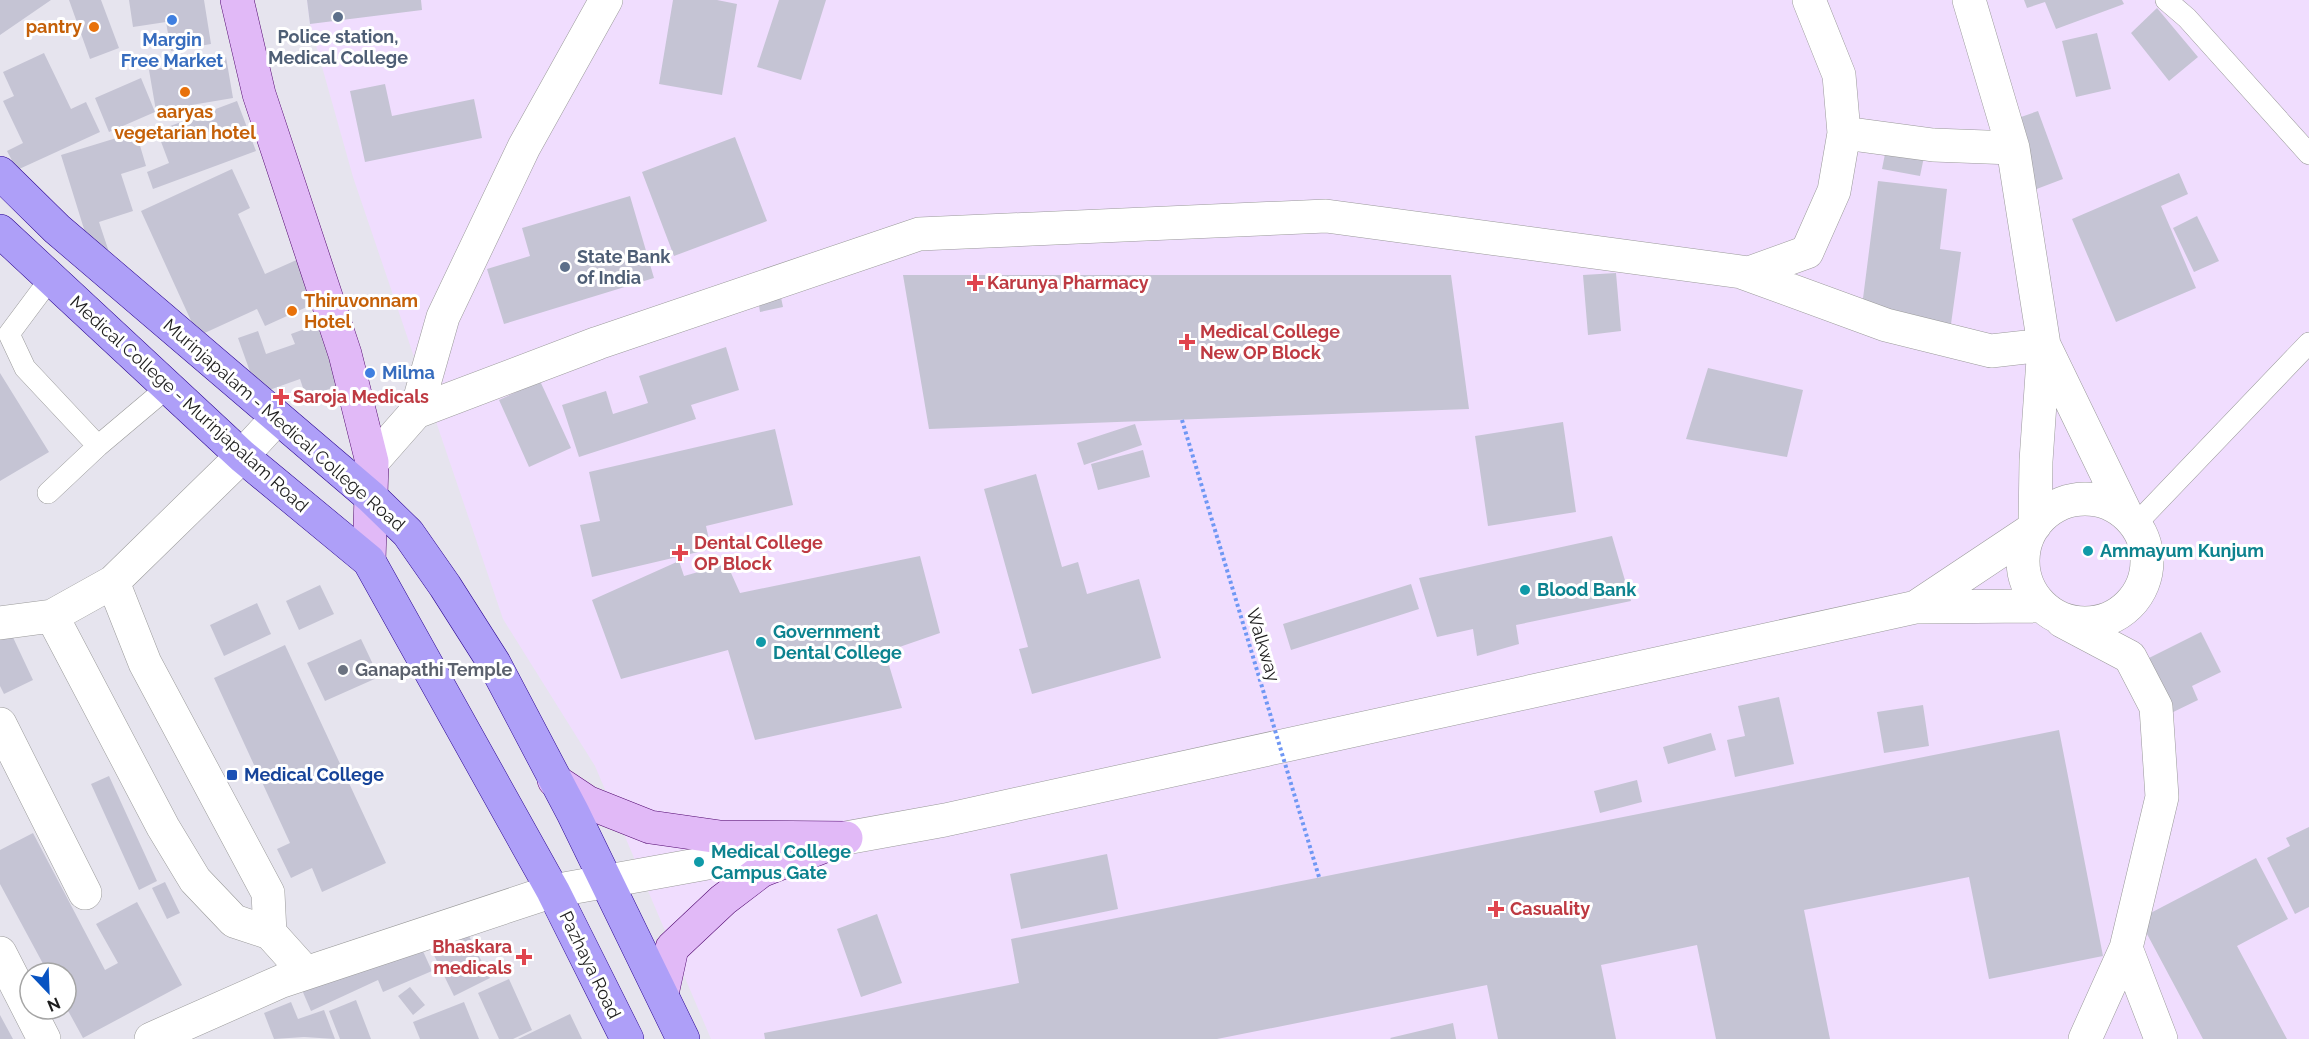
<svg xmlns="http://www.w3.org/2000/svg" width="2309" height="1039" font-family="Raleway,sans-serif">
<rect width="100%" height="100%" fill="#e6e4ee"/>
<!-- education -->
<path fill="#f0ddfe" d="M307,0h2002v1039h-1598l-116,-273 -92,-147 -150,-442 -43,-153z"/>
<!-- building -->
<path fill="#c5c4d4" d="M0,0h51l-51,35z
M69,0h32l18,48 -29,11z
M129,0h75l7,44 -40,7 -5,-29 -33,5z
M307,0h114l1,10 -112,14z
M673,0h44l20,4 -15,91 -63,-11z
M779,0h47l-25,80 -44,-13z
M2024,0h98l2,4 -68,25 -11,-27 -18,6z
M2157,8l41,49 -29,24 -38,-48z
M2097,33l14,56 -35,8 -14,-56z
M44,53l27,56 15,-7 14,30 -83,38 -10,-19 16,-8 -20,-42 11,-5 -11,-24z
M226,57l7,41 -77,13 -7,-41z
M141,78l14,34 -46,20 -14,-34z
M385,84l7,32 82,-17 8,39 -117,24 -15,-71z
M237,101l19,50 -103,38 -6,-17 22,-9 -12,-32z
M2038,111l25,68 -42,16 -26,-69z
M136,132l10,34 -25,8 12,37 -34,11 10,30 -16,6 -32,-103z
M735,137l32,84 -93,35 -32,-84z
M1886,149l38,8 -4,19 -38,-7z
M232,169l18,39 -12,6 27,60 36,-16 19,43 -55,25 -8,-17 -59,27 -57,-125z
M2179,173l9,21 -27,12 35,82 -80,34 -44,-103z
M1878,181l69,8 -7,60 21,3 -10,72 -90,-10z
M630,196l24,82 -150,46 -17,-55 43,-13 -8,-28z
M2197,216l22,45 -25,11 -21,-44z
M1616,273l5,58 -33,4 -5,-60z
M903,275h548l18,134 -540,20z
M779,288l4,19 -23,5 -3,-19z
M329,320l12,84 -6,-17 -29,10 -6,-18 -42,15 -20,-56 20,-7 8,23 29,-10 -4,-10z
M726,347l13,43 -48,15 5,14 -117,38 -17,-52 44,-14 7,23 35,-11 -9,-27z
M1708,368l95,22 -16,67 -101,-18z
M0,373l49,79 -49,29z
M540,381l31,67 -42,19 -30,-67z
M1563,422l13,90 -88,14 -13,-90z
M1135,424l7,21 -58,20 -7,-22z
M775,429l18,76 -87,21 5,23 -119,28 -12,-52 20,-4 -11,-49z
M1143,450l7,27 -52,13 -7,-26z
M1036,474l26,93 16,-5 9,32 52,-15 22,79 -129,36 -13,-45 9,-2 -44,-158z
M1612,536l19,65 -115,24 3,19 -42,12 -4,-27 -36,8 -18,-59z
M920,556l20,77 -55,19 17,56 -147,32 -27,-90 -107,29 -29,-79 87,-39 5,15 43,-12 13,29z
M1411,584l8,25 -128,41 -8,-26z
M320,585l14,29 -35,16 -13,-29z
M257,603l14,31 -47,22 -14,-31z
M10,631l23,49 -29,14 -4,-8v-51z
M2201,632l20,40 -29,14 6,14 -35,17 -26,-53z
M361,639l18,38 -54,24 -18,-38z
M285,645l101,218 -64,29 -10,-24 -21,10 -14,-29 13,-6 -76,-165z
M1779,697l15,67 -59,13 -8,-37 18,-4 -7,-30z
M1923,705l6,41 -45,7 -7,-41z
M2059,730l44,226 -114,23 -20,-102 -165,33 26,129h-114l-19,-94 -96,20 15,74h-118l-11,-54 -270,54h-452l-1,-6 255,-50 -8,-44z
M1711,733l5,17 -48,14 -5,-17z
M109,776l48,105 -18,9 -48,-106z
M1637,780l5,22 -42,11 -6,-22z
M2309,827v80l-14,7 -28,-56 23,-12 -4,-8z
M33,833l72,137 13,-7 -22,-39 41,-22 45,83 -99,53 -17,-31v-34h-18l-48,-89v-34z
M1107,854l11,55 -97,20 -11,-55z
M2256,858l32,61 -51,27 50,93h-84l-64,-120z
M165,882l15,31 -13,6 -15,-31z
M877,914l25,69 -41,14 -24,-68z
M464,926l26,52 -36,18 -26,-53z
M417,938l15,33 -49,21 -5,-12 -67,31 -9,-21z
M509,979l23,51 -19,9h-14l-21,-46z
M410,987l15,18 -12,10 -15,-19z
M356,1000l15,39h-31l-11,-28z
M291,1002l7,17 26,-9 11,29 -31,-2 -30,2 -10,-26z
M464,1002l15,37h-59l-7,-17z
M570,1014l12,25h-64z
M0,1015l13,24h-13z
M1453,1023l3,16h-65l-1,-1z"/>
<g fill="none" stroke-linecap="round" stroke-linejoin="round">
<defs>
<path id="service" d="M2166,0l21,18 122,136
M50,279l-41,55 16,34 73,78
M48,493l50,-47 70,-59
M2135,525l174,-182"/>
<path id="minor" d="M1969,0l44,148 31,197 -8,116 -1,64
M1844,133l89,12 80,3
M1741,272l145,53 105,26 53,-6
M2045,347l81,167
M416,412l27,-95 81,-170 82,-147
M372,462l44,-50 182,-69 321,-109 407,-18 423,57 58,-21 27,-61 10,-58 -5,-58 -30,-75
M2023 561a62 62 0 1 1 124 0a62 62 0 1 1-124 0Z
M113,582l32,81 123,230 2,40
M1916,607l114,-76
M52,616l111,211 32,53 39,41 36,12 36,40
M2062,621l68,36 26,50 6,90 -36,151 -41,91
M0,623l52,-7 61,-34 129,-126 35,-38
M0,724l85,169
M2126,948l35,91
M0,953l44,86
M151,1039l131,-58 271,-90 392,-71 971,-213 123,-1"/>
<path id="secondary" d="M237,0l22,94 86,260 27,108 -3,99
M554,780l33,22 63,25 70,10 126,1
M662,994l10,-46 51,-48 38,-29 69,-27"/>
<path id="primary" d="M0,173l57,56 314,268 37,36 37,53 49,77 79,150 110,226
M0,231l242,225 127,105 184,330 74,148"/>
</defs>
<!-- service casing -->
<use href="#service" stroke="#9a9a9a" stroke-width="22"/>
<!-- minor casing -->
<use href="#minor" stroke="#9a9a9a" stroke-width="34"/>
<!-- secondary casing -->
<use href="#secondary" stroke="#51096f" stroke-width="34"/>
<!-- primary casing -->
<use href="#primary" stroke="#2b0691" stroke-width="34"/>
<!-- service -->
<use href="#service" stroke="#fff" stroke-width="21"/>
<!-- minor -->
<use href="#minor" stroke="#fff" stroke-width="33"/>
<!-- secondary -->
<use href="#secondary" stroke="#e1b9f7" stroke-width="33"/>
<!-- primary -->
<use href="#primary" stroke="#ae9ff8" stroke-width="33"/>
<!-- path-bridge -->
<path stroke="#6f97f4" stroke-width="4" stroke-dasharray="3 3" stroke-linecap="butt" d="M1182,420l137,457"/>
</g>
<!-- markers -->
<g fill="#5c6f8a" stroke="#fff" stroke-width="2">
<circle cx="338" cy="17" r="6"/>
<circle cx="565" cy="267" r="6"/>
</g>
<g fill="#3f7fe0" stroke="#fff" stroke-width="2">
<circle cx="172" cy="20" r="6"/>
<circle cx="370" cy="373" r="6"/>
</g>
<g fill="#e8710a" stroke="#fff" stroke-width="2">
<circle cx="94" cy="27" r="6"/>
<circle cx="185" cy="92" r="6"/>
<circle cx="292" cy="311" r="6"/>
</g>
<g fill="#e0444e" stroke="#fff" stroke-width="2">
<path d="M972 274h6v6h6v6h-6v6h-6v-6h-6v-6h6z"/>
<path d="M1184 333h6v6h6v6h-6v6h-6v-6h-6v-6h6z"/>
<path d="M278 388h6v6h6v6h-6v6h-6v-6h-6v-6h6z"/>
<path d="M677 544h6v6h6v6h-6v6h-6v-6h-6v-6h6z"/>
<path d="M1493 900h6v6h6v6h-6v6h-6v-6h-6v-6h6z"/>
<path d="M521 948h6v6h6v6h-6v6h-6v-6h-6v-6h6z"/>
</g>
<g fill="#0f9aa8" stroke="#fff" stroke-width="2">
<circle cx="2088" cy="551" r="6"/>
<circle cx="1525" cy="590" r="6"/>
<circle cx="761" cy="642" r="6"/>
<circle cx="699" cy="862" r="6"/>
</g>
<circle fill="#6b7280" stroke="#fff" stroke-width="2" cx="343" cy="670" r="6"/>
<rect fill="#1a4fb4" stroke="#fff" stroke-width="2" x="226" y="769" width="12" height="12" rx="3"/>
<g text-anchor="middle" stroke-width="6" stroke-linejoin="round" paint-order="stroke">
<!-- food labels -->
<g font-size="18" font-weight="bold" fill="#c56008" stroke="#fff" text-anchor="end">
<text x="82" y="33">pantry</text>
<text x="185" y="118" text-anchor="middle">aaryas<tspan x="185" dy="21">vegetarian hotel</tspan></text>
<text x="304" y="307" text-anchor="start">Thiruvonnam<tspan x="304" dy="21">Hotel</tspan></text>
</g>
<!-- service labels -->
<g font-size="18" font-weight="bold" fill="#4e5e75" stroke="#fff">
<text x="338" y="43">Police station,<tspan x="338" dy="21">Medical College</tspan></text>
<text x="577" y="263" text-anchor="start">State Bank<tspan x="577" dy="21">of India</tspan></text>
</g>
<!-- shop labels -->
<g font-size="18" font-weight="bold" fill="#366cbe" stroke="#fff">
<text x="172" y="46">Margin<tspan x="172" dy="21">Free Market</tspan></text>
<text x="382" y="379" text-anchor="start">Milma</text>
</g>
<!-- health labels -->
<g font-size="18" font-weight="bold" fill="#be3a42" stroke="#fff" text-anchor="start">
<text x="987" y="289">Karunya Pharmacy</text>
<text x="1200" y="338">Medical College<tspan x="1200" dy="21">New OP Block</tspan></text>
<text x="293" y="403">Saroja Medicals</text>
<text x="694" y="549">Dental College<tspan x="694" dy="21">OP Block</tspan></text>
<text x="1510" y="915">Casuality</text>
<text x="512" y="953" text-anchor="end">Bhaskara<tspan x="512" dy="21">medicals</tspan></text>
</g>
<!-- street labels -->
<g font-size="18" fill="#1d1d1d" stroke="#fff">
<text transform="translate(189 404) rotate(42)" y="6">Medical College - Murinjapalam Road</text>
<text transform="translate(284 425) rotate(41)" y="6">Murinjapalam - Medical College Road</text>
<text transform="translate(1263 645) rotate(73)" y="6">Walkway</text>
<text transform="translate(590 965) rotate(64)" y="6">Pazhaya Road</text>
</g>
<!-- culture labels -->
<g font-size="18" font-weight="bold" fill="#0d838f" stroke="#fff" text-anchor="start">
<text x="2100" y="557">Ammayum Kunjum</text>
<text x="1537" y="596">Blood Bank</text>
<text x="773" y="638">Government<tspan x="773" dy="21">Dental College</tspan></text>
<text x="711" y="858">Medical College<tspan x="711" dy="21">Campus Gate</tspan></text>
</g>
<!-- worship labels -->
<g font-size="18" font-weight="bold" fill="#5b616d" stroke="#fff" text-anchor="start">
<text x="355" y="676">Ganapathi Temple</text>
</g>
<!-- transit labels -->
<g font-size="18" font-weight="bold" fill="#164399" stroke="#fff" text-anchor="start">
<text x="244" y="781">Medical College</text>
</g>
</g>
<!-- north arrow -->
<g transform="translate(48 991) rotate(157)"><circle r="28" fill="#ffffff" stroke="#a5a5a5" stroke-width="1.5"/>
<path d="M0-4.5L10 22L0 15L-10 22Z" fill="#0853c2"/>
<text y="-9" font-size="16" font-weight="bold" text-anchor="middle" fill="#1d1d1d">N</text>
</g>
</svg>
